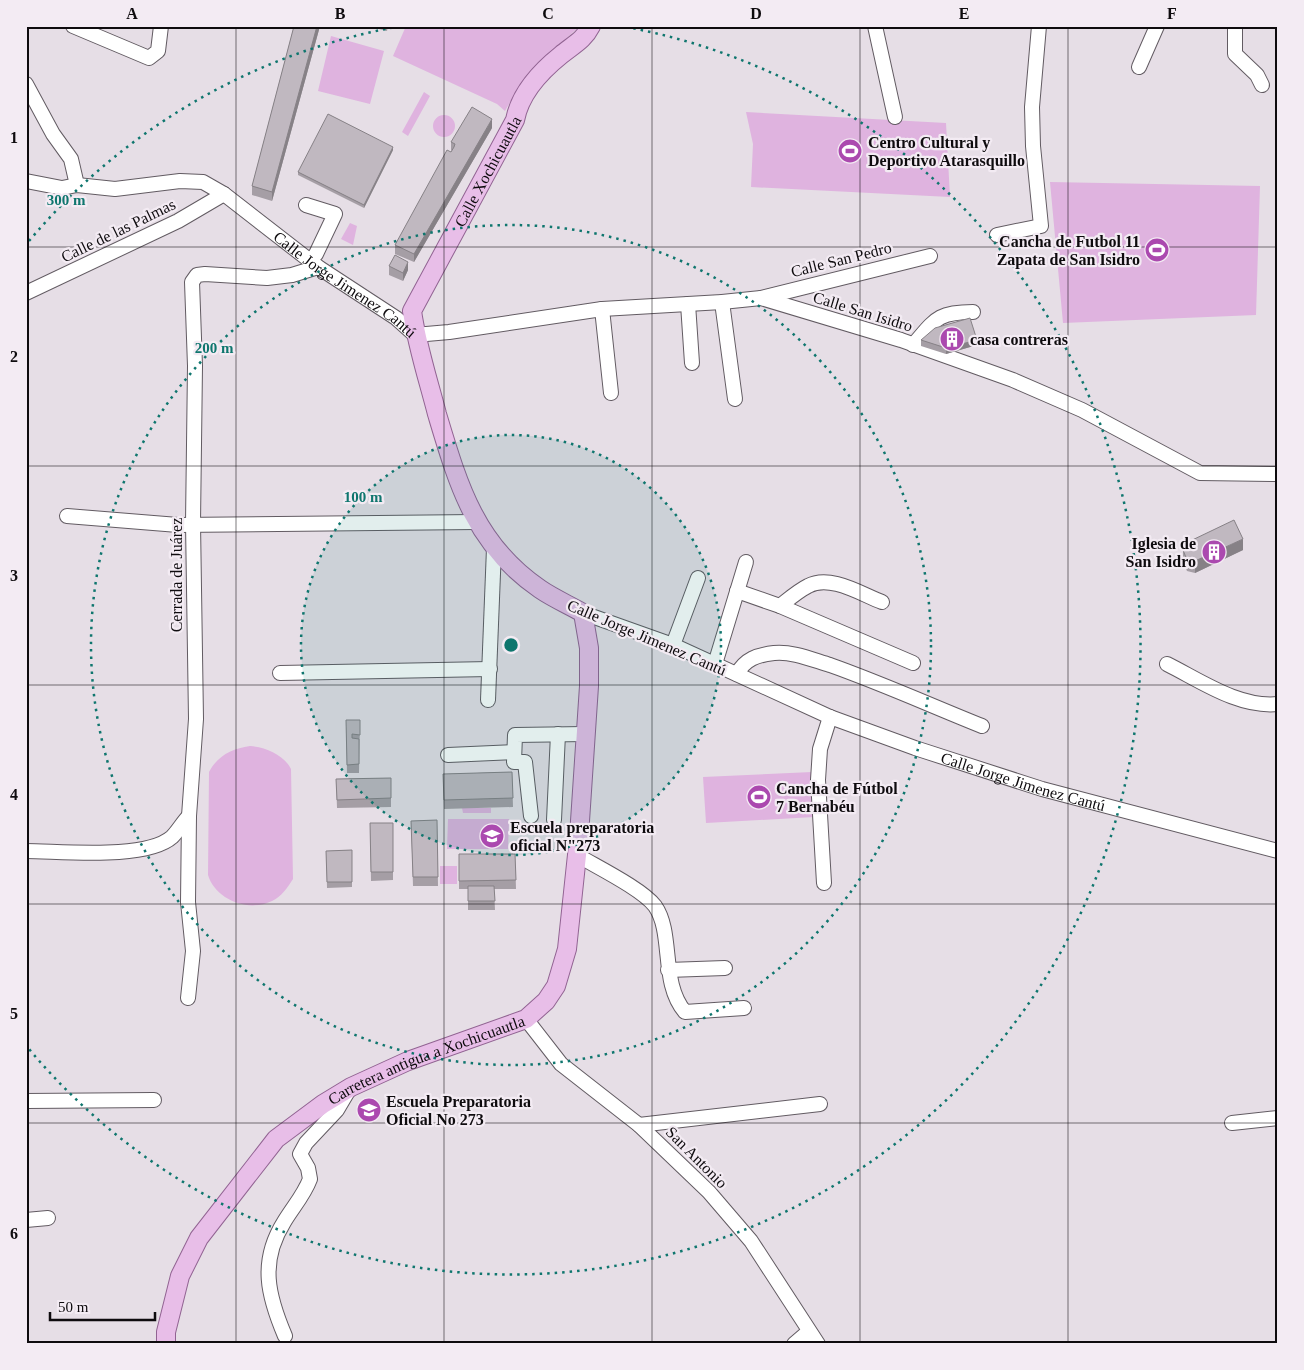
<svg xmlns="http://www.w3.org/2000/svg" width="1304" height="1370" font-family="'Times New Roman',serif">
<rect width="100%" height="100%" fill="#e6dee6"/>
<!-- green -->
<path fill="#dfb3df" d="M406,26h174c-29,26 -56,51 -75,85l-8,-7 -104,-48z
M331,36l53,15 -14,53 -52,-13z
M424,92l6,4 -22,40 -6,-4z
M746,112l200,11 4,74 -199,-10 2,-43z
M433 126a11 11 0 1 1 22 0a11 11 0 1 1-22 0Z
M1050,182l210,4 -4,129 -193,8z
M350,223l7,3 -4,19 -12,-6z
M250,746c16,1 34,9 41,23l2,110c-5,8 -12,18 -21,22 -24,12 -57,-2 -64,-26l1,-103c9,-17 23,-23 41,-26z
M812,772l2,45 -108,6 -3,-46z
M462,808h29v5h-28z
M448,819h61l-1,30h-61z
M440,866h17v18h-17z"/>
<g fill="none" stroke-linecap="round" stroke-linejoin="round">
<defs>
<g id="minor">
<path d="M73,26l76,32 9,-7 3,-25"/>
<path d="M875,26l20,91"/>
<path d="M1235,26v28l22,21 5,10"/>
<path d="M1139,67l18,-41"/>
<path d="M26,84l27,50 18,25 6,26"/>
<path id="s1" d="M26,181l36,7 15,-3 38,4 65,-8 23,1 21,12 94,73 78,51 19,17 34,-3 153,-23 120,-7 39,-4 140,42 112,40 69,30 118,63 78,1"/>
<path d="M306,205l29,9 -19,40 -6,7"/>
<path d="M997,235l44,-9 -8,-80 -1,-39 7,-81"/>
<path d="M26,293l152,-72 46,-27"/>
<path d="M761,298l169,-42"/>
<path d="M722,302l13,97"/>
<path d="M688,304l4,59"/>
<path d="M602,309l9,84"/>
<path d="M913,345c22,-25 24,-33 60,-33"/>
<path d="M67,516l111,9 298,-3"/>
<path d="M737,591l43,15 133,57"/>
<path d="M780,606c9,-7 18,-15 28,-20 22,-12 53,8 74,16"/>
<path id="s2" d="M583,613l90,32 157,72 85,31 127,41 236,62"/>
<path d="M673,645l25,-67"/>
<path d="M715,664l31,-102"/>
<path d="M1167,664c34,17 72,44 111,40"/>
<path d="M280,673l210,-4"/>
<path d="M737,674c8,-15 20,-19 37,-21 18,-2 39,7 56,12 51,18 102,41 152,61"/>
<path d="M488,700l6,-152"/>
<path d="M448,755l66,-3"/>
<path d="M531,816l-6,-54h-11l1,-27 70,-1"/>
<path d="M554,820l4,-86"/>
<path d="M26,851c35,0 120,9 146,-14 6,-6 11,-15 17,-21"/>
<path d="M577,855c20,12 65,34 78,51 19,27 5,77 30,106l59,-4"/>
<path d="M824,883l-6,-103 2,-31 10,-32"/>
<path d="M668,970l57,-2"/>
<path d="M188,998l5,-47 -5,-49 1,-86 7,-97 -3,-196 2,-157 -3,-84 5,-7 8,-1 62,4 25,-3 26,-8"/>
<path d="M526,1019l35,45 78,61 70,67 42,49 67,103"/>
<path d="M26,1101l128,-1"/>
<path d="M1232,1123l46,-5"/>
<path d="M639,1125l181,-21"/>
<path d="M26,1220l22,-2"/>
<path d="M285,1336c-17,-40 -26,-74 -1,-114 9,-15 20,-27 26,-43l-2,-11 -8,-14 6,-11 31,-33 13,-22"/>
<path d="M794,1344l14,-12"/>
</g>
<g id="major">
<path id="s3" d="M166,1344v-12l14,-56 19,-38 77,-99 47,-35 28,-17 57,-26 118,-42 20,-18 10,-15 11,-37 12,-113 10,-150v-38l-6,-35c-14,-8 -30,-15 -43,-24 -65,-44 -82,-105 -103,-175 -9,-35 -20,-68 -25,-103l103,-191c5,-26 26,-49 46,-65 12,-10 23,-15 30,-29"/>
</g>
</defs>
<!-- minor casing -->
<use href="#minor" stroke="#625b62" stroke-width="16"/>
<!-- major casing -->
<use href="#major" stroke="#916392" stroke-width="20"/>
<!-- minor -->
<use href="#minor" stroke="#fff" stroke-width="14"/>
<!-- major -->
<use href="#major" stroke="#e8bee8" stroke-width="18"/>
</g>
<!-- wall -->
<path fill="#a59ea5" d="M294,26h26l-48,175 -20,-6v-9z
M371,26h17l-1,5 -16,-4z
M492,128l-78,134 -19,-8v-9l57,-94 -1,-1v-8z
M393,150l-29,58 -66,-33v-3z
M389,266l19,4 -5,11 -14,-6z
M921,340l56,5 -31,9 -25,-8z
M1183,550h60l-48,23 -8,-2 -4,-9z
M346,720h14l-1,53h-12z
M512,772l1,35 -69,2 -1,-35z
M391,778v29l-54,1 -1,-29z
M437,820l1,66h-25l-2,-65z
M370,823h23v57l-22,1z
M352,850v37l-25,1 -1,-37z
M459,854h56l1,35h-22l1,21h-27v-21h-9z"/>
<!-- shaded-wall -->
<path fill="#868186" d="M317,26h3l-48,175v-9z
M492,119v9l-78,134v-8z
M393,147v3l-29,58v-3z
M408,262v8l-5,11v-8z
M977,340v5l-31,9v-6z
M1243,539v11l-48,23v-12z"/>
<!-- building -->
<path fill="#c0b8c0" stroke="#868186" d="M294,26h23l-45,166 -20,-6z
M472,107l20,12 -78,135 -19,-9 52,-95 4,2 3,-5 1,-3 -4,-2z
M328,114l65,33 -29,58 -66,-33z
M395,255l13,7 -5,11 -14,-7z
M970,318l7,22 -31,8 -25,-8 14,-12z
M1234,520l9,19 -48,22 -8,-1 -4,-10 3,-7z
M346,720h14v15l-8,-1v4l7,1v25l-12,1z
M512,772l1,26 -69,2 -1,-26z
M391,778v20l-54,2 -1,-21z
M437,820l1,57h-25l-2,-56z
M370,823h23v49h-22z
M352,850v32h-25l-1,-31z
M459,854h56l1,26 -57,1z
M468,886h26l1,15h-27z"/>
<!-- grid -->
<path fill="none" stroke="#0e0b0e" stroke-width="1" stroke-opacity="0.55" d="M236,26v1318M444,26v1318M652,26v1318M860,26v1318M1068,26v1318M26,247h1252M26,466h1252M26,685h1252M26,904h1252M26,1123h1252"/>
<!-- distance rings -->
<circle cx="511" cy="645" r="210" fill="#0f766e" fill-opacity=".12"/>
<g fill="none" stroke="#0f766e" stroke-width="2.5" stroke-dasharray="2.5 5">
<circle cx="511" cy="645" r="210"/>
<circle cx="511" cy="645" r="420"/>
<path d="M29 241A629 629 0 0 1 396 27M626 27A629 629 0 1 1 29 1049"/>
</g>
<!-- icons -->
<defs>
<symbol id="stadium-disc" viewBox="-11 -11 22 22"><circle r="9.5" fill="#ab49af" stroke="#f3ebf3"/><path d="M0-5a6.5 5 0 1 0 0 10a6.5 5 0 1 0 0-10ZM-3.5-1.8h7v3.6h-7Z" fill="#fff"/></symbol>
<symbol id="building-disc" viewBox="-11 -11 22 22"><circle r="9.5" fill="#ab49af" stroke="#f3ebf3"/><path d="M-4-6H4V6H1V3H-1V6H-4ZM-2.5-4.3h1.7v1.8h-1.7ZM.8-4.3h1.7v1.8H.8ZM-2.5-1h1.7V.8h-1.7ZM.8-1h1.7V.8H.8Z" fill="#fff"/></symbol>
<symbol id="school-disc" viewBox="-11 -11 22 22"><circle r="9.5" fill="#ab49af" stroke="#f3ebf3"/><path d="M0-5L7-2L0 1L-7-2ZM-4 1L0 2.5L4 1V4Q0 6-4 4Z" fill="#fff"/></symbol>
</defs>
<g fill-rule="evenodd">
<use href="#stadium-disc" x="836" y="137" width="28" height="28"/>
<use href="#stadium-disc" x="1143" y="236" width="28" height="28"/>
<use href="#building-disc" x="938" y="325" width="28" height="28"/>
<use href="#building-disc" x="1200" y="538" width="28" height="28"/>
<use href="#stadium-disc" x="745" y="783" width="28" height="28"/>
<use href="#school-disc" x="478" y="822" width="28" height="28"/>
<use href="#school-disc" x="355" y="1096" width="28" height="28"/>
</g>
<g text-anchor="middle" stroke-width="4.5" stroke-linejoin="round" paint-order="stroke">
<!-- poi labels -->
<g font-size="16" font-weight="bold" fill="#0e0b0e" stroke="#f3ebf3" text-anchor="start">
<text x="868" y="148">Centro Cultural y<tspan x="868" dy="18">Deportivo Atarasquillo</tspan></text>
<text x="1140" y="247" text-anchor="end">Cancha de Futbol 11<tspan x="1140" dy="18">Zapata de San Isidro</tspan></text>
<text x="970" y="345">casa contreras</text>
<text x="1196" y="549" text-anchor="end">Iglesia de<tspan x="1196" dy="18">San Isidro</tspan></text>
<text x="776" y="794">Cancha de Fútbol<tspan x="776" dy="18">7 Bernabéu</tspan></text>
<text x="510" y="833">Escuela preparatoria<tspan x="510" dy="18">oficial N"273</tspan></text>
<text x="386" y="1107">Escuela Preparatoria<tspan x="386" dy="18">Oficial No 273</tspan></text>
</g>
<!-- street labels -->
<g font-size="16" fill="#0e0b0e" stroke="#f3ebf3">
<text dy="6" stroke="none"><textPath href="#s3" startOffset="1460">Calle Xochicuautla</textPath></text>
<text transform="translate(118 230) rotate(-26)" y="6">Calle de las Palmas</text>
<text transform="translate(841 259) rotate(-14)" y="6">Calle San Pedro</text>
<text dy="6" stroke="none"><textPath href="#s1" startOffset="354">Calle Jorge Jimenez Cantú</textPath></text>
<text transform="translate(863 311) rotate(17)" y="6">Calle San Isidro</text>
<text transform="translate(176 575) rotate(-90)" y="6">Cerrada de Juárez</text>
<text transform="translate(647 637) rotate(23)" y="6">Calle Jorge Jimenez Cantú</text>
<text dy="6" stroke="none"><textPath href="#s2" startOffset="472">Calle Jorge Jimenez Cantú</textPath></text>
<text dy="6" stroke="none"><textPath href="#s3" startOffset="409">Carretera antigua a Xochicuautla</textPath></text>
<text transform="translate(697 1157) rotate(45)" y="6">San Antonio</text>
</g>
</g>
<circle cx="511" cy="645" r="8" fill="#0f766e" stroke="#f3ebf3" stroke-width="2.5"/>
<g font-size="15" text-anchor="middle" font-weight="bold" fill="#0f766e" stroke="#f3ebf3" stroke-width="4.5" stroke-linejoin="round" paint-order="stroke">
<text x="66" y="205">300 m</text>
<text x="214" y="353">200 m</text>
<text x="363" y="502">100 m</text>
</g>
<!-- border -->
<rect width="1304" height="1370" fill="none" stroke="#f3ebf3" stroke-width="55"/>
<!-- scale -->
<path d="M50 1312v8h105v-8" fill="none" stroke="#0e0b0e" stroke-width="2.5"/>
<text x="58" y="1312" font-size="15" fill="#0e0b0e" stroke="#f3ebf3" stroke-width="4" paint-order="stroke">50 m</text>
<rect x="28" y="28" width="1248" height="1314" fill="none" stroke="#0e0b0e" stroke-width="2"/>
<g font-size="16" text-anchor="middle" font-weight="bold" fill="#0e0b0e">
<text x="132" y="19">A</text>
<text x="340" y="19">B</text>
<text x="548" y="19">C</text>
<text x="756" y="19">D</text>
<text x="964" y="19">E</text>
<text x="1172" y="19">F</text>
<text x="14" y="143">1</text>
<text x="14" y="362">2</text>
<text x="14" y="581">3</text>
<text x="14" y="800">4</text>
<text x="14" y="1019">5</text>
<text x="14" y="1239">6</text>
</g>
</svg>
